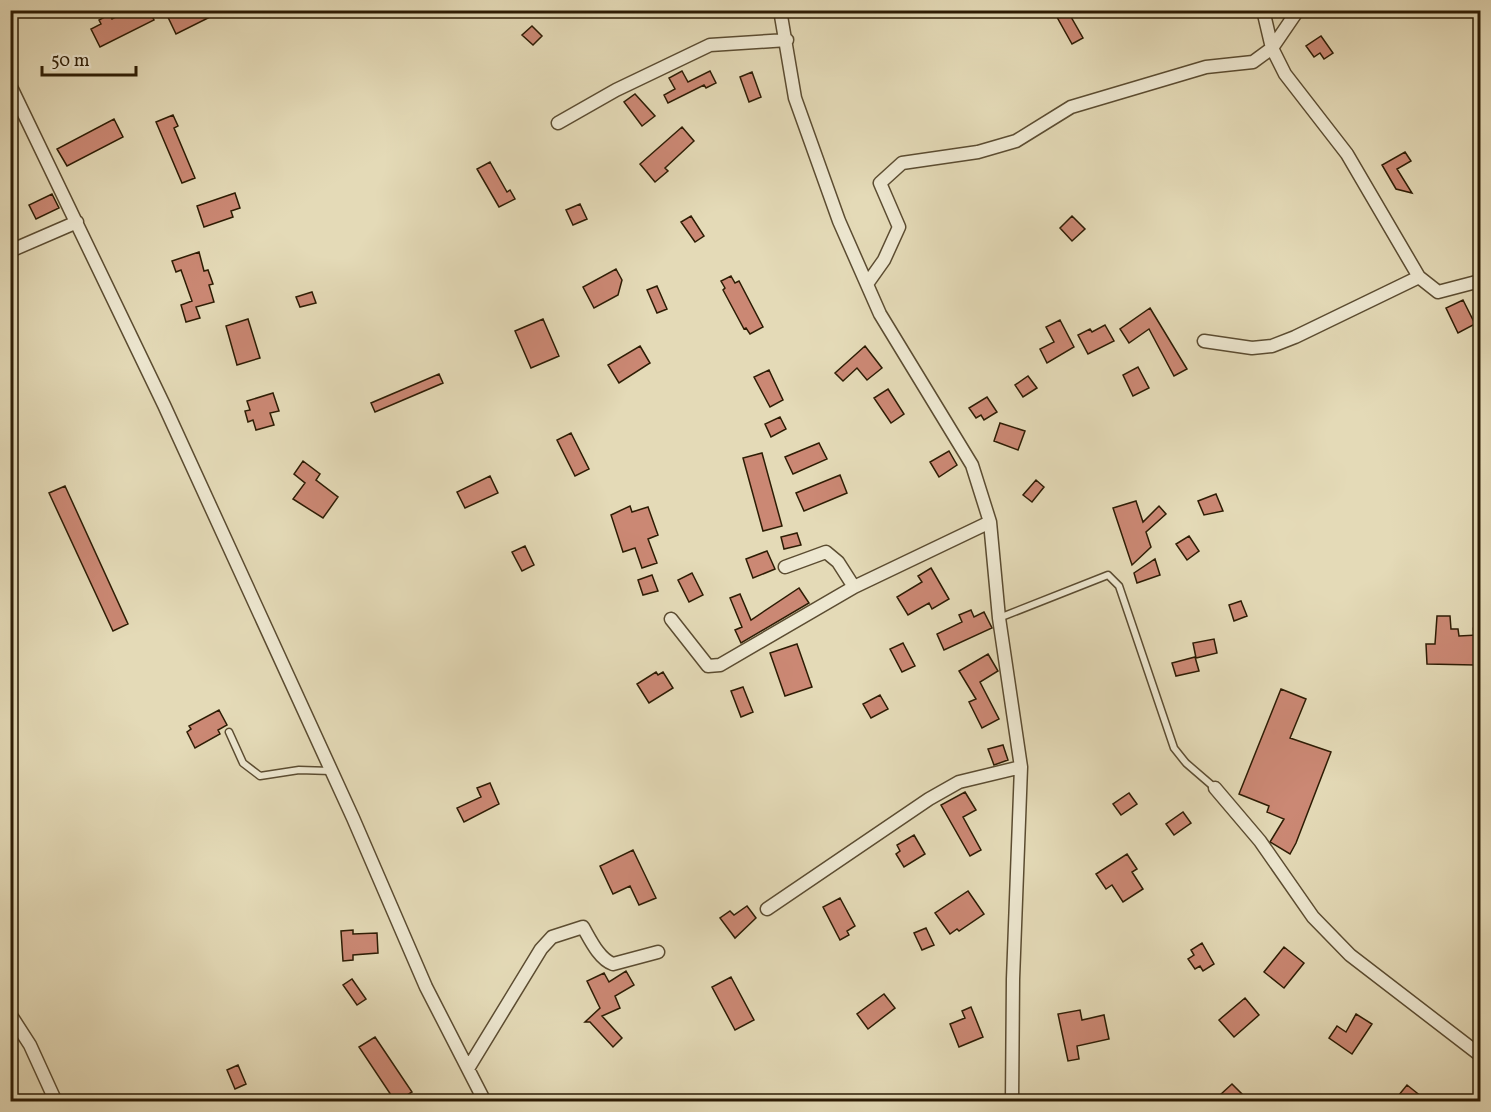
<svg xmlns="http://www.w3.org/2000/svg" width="1491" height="1112" font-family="Vollkorn,serif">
<rect width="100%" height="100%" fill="#e4dab7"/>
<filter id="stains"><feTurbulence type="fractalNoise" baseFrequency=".00333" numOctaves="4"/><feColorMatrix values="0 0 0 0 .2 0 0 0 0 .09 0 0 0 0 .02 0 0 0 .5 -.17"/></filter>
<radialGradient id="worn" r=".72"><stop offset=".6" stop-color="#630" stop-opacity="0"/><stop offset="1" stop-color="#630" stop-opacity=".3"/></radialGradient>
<!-- building -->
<path fill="#cb8874" stroke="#2d1c04" stroke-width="1.5" d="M129,10h20l5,10 -54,27 -9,-18 10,-5 -2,-4 11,-6 2,5z
M171,10h53l-48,24 -10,-21z
M1053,10h14l16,28 -11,6z
M532,26l10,10 -9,9 -11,-10z
M1321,36l12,17 -9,6 -4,-6 -6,4 -8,-11z
M682,71l6,11 22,-11 6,12 -10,5 -2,-3 -36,18 -4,-8 11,-6 -6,-11z
M752,72l9,25 -12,5 -9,-25z
M635,94l20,22 -13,10 -18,-24z
M173,115l5,11 -4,2 21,50 -13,5 -26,-61z
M114,119l9,18 -56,29 -10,-17z
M682,127l12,14 -29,27 3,3 -13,11 -15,-18z
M1405,152l6,9 -14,8 15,24 -16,-4 -14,-24z
M490,162l17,30 3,-2 5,9 -16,8 -22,-38z
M235,193l5,15 -9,3 2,6 -29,10 -7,-21z
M52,194l7,14 -23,11 -7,-14z
M580,204l7,15 -14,6 -7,-15z
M691,216l13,20 -9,6 -14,-20z
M1072,216l13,13 -13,12 -12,-13z
M199,252l5,19 4,-1 5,14 -4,1 5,17 -18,5 4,11 -14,4 -5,-17 11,-4 -11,-31 -5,2 -4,-11z
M616,269l6,11 -4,15 -24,13 -11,-21z
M731,276l4,7 4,-2 24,46 -13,7 -4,-6 -2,1 -21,-39 2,-2 -4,-7z
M657,286l10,23 -10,4 -10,-23z
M312,292l4,11 -16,4 -4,-10z
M1463,300l12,24 -17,9 -12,-25z
M1150,308l37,61 -13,7 -25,-47 -20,14 -9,-14z
M248,319l12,39 -23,7 -11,-39z
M543,319l16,37 -28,12 -16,-37z
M1060,320l14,27 -27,16 -7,-14 14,-7 -8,-15z
M1105,325l9,16 -26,13 -10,-19 12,-6 2,3z
M640,346l10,17 -31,20 -11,-18z
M865,346l17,22 -15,12 -10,-12 -14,13 -8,-8z
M1138,367l11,21 -16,8 -10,-21z
M769,370l14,30 -13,7 -16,-30z
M439,374l4,9 -68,29 -4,-9z
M1028,376l9,12 -14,9 -8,-12z
M888,389l16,25 -13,9 -17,-25z
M273,393l6,18 -9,2 4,12 -18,5 -3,-10 -5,2 -3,-11 5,-1 -3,-9z
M987,397l10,15 -13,8 -3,-5 -5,3 -7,-10z
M780,417l6,12 -15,8 -6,-13z
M1000,423l25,8 -7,19 -24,-9z
M571,433l18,36 -14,7 -18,-36z
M819,443l8,16 -34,15 -8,-17z
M949,451l8,14 -18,12 -9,-15z
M762,453l20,73 -19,5 -20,-73z
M303,461l17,13 -4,6 22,17 -15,21 -30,-19 12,-16 -11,-9z
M840,475l7,18 -43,18 -8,-18z
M490,476l8,17 -33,15 -8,-16z
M1036,480l8,7 -12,15 -9,-7z
M65,486l63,138 -15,7 -64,-138z
M1216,494l7,17 -19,4 -6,-14z
M1136,501l7,21 16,-16 7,8 -20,18 5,15 -19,18 -19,-57z
M630,506l2,6 16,-5 10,28 -10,4 9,24 -15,5 -7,-20 -12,4 -12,-37z
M797,533l4,12 -17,4 -3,-12z
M1189,536l10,15 -12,9 -11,-16z
M525,546l9,19 -12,6 -10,-19z
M767,551l8,18 -22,9 -7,-19z
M1155,559l5,16 -23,8 -3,-10z
M931,568l18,31 -17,10 -3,-6 -21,12 -11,-18 25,-15 -4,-6z
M692,573l11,22 -14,7 -11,-22z
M652,575l6,16 -15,4 -5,-15z
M799,588l10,15 -68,40 -6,-13 7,-3 -12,-29 10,-4 11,26z
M1241,601l6,15 -13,5 -5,-16z
M971,610l3,7 10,-5 8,16 -48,22 -7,-16 25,-12 -3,-7z
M1437,616h13l1,13h7l1,7 18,-1 -2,30 -48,-1 -1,-20h9z
M1214,639l3,14 -21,5 -3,-15z
M903,643l12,23 -13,6 -12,-23z
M797,644l15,43 -27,9 -15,-43z
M988,654l10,17 -18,11 19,37 -17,9 -13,-26 7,-3 -17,-28z
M1195,657l4,14 -23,5 -4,-13z
M656,672l2,3 5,-3 10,16 -24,15 -12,-19z
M743,687l10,25 -12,5 -10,-26z
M1281,689l25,10 -16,39 41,14 -35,91 -6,11 -20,-12 14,-23 -17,-7 2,-6 -30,-12z
M880,695l8,14 -17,9 -8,-14z
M219,710l8,15 -9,5 2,4 -25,14 -8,-16 4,-3 -2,-3z
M1003,745l5,15 -14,5 -6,-16z
M490,783l9,21 -35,18 -7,-14 24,-11 -4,-9z
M965,792l11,18 -13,7 18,33 -11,6 -29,-51z
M1129,793l8,11 -16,11 -8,-11z
M1183,812l8,11 -17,12 -8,-11z
M914,835l11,19 -21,13 -8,-13 4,-3 -3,-6z
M633,850l23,48 -17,7 -9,-19 -17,8 -13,-28z
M1127,854l10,15 -5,3 11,17 -20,13 -11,-17 -6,4 -10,-15z
M968,891l16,23 -25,17 -2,-2 -7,5 -15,-21z
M840,898l15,28 -8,5 2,4 -9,5 -17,-33z
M747,906l9,12 -21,20 -15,-20 10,-7 4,4z
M926,928l8,17 -12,5 -8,-17z
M353,930v4l24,-1 1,20 -25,2v5l-10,1 -2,-30z
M1202,943l12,21 -11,7 -3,-5 -5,3 -7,-10 6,-4 -3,-5z
M1284,947l20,16 -20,25 -20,-16z
M626,971l8,14 -19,11 5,12 -18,8 20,22 -9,9 -23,-25h-5l15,-14 -13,-27 17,-8 5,9z
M731,977l23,43 -19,10 -23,-43z
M352,979l14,20 -9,6 -14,-20z
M884,994l11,14 -27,21 -11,-15z
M1245,998l14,17 -25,22 -15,-17z
M971,1007l12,30 -24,10 -9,-23 15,-6 -3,-7z
M1080,1010l2,10 22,-5 5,24 -32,7 2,13 -11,2 -10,-47z
M1356,1014l16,10 -20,30 -23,-16 8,-12 9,6z
M375,1037l37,55 -14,9h-3l-36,-54z
M238,1065l8,19 -11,5 -8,-19z
M1232,1084l10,10 -9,7h-7l-6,-6z
M1407,1085l20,16h-33z"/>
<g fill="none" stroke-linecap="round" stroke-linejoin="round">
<defs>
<path id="service" d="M999,618l109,-43 11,11 55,162 12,15 29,25
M1477,629h3
M229,732l14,31 17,13 39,-6 32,1"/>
<path id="minor" d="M780,10l15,88 44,123 41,93 92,151 18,57 9,96 22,149 -8,212 -1,123
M1263,10l9,38 13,26 62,80 72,123 19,15 42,-11
M10,85l154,320 189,413 73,169 59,115
M558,123l58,-33 94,-45 77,-5
M10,251l67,-29
M867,284l17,-24 15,-33 -19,-44 22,-20 76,-11 38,-11 55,-34 135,-40 47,-5 19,-14 26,-38
M1204,341l48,7 20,-2 23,-9 124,-60
M785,567l41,-15 12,10 16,25
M671,619l37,47 12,-1 134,-78 136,-65
M1215,788l45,53 53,76 37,38 130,100
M767,909l162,-110 30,-17 62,-15
M10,1014l20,31 26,57
M469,1067l72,-118 11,-12 31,-10c7,12 16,32 30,37l45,-12"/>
</defs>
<!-- service casing -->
<use href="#service" stroke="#5b4c31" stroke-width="9"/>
<!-- minor casing -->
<use href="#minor" stroke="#5b4c31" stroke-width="15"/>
<!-- service -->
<use href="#service" stroke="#ede7d0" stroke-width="6"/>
<!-- minor -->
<use href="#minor" stroke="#ede7d0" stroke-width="12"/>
</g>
<!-- margin -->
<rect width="1491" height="1112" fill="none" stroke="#e4dab7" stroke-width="36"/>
<rect x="12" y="12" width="1467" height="1088" fill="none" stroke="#2d1c04" stroke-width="3"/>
<rect x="18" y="18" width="1455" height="1076" fill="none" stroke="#2d1c04" stroke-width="1.5"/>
<!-- scale -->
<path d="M42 66v9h94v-9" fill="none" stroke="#2d1c04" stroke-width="3"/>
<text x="51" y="66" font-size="18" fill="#2d1c04" stroke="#ede7d0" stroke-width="4.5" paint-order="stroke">50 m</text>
<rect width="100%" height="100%" filter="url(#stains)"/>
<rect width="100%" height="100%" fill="url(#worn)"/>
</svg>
